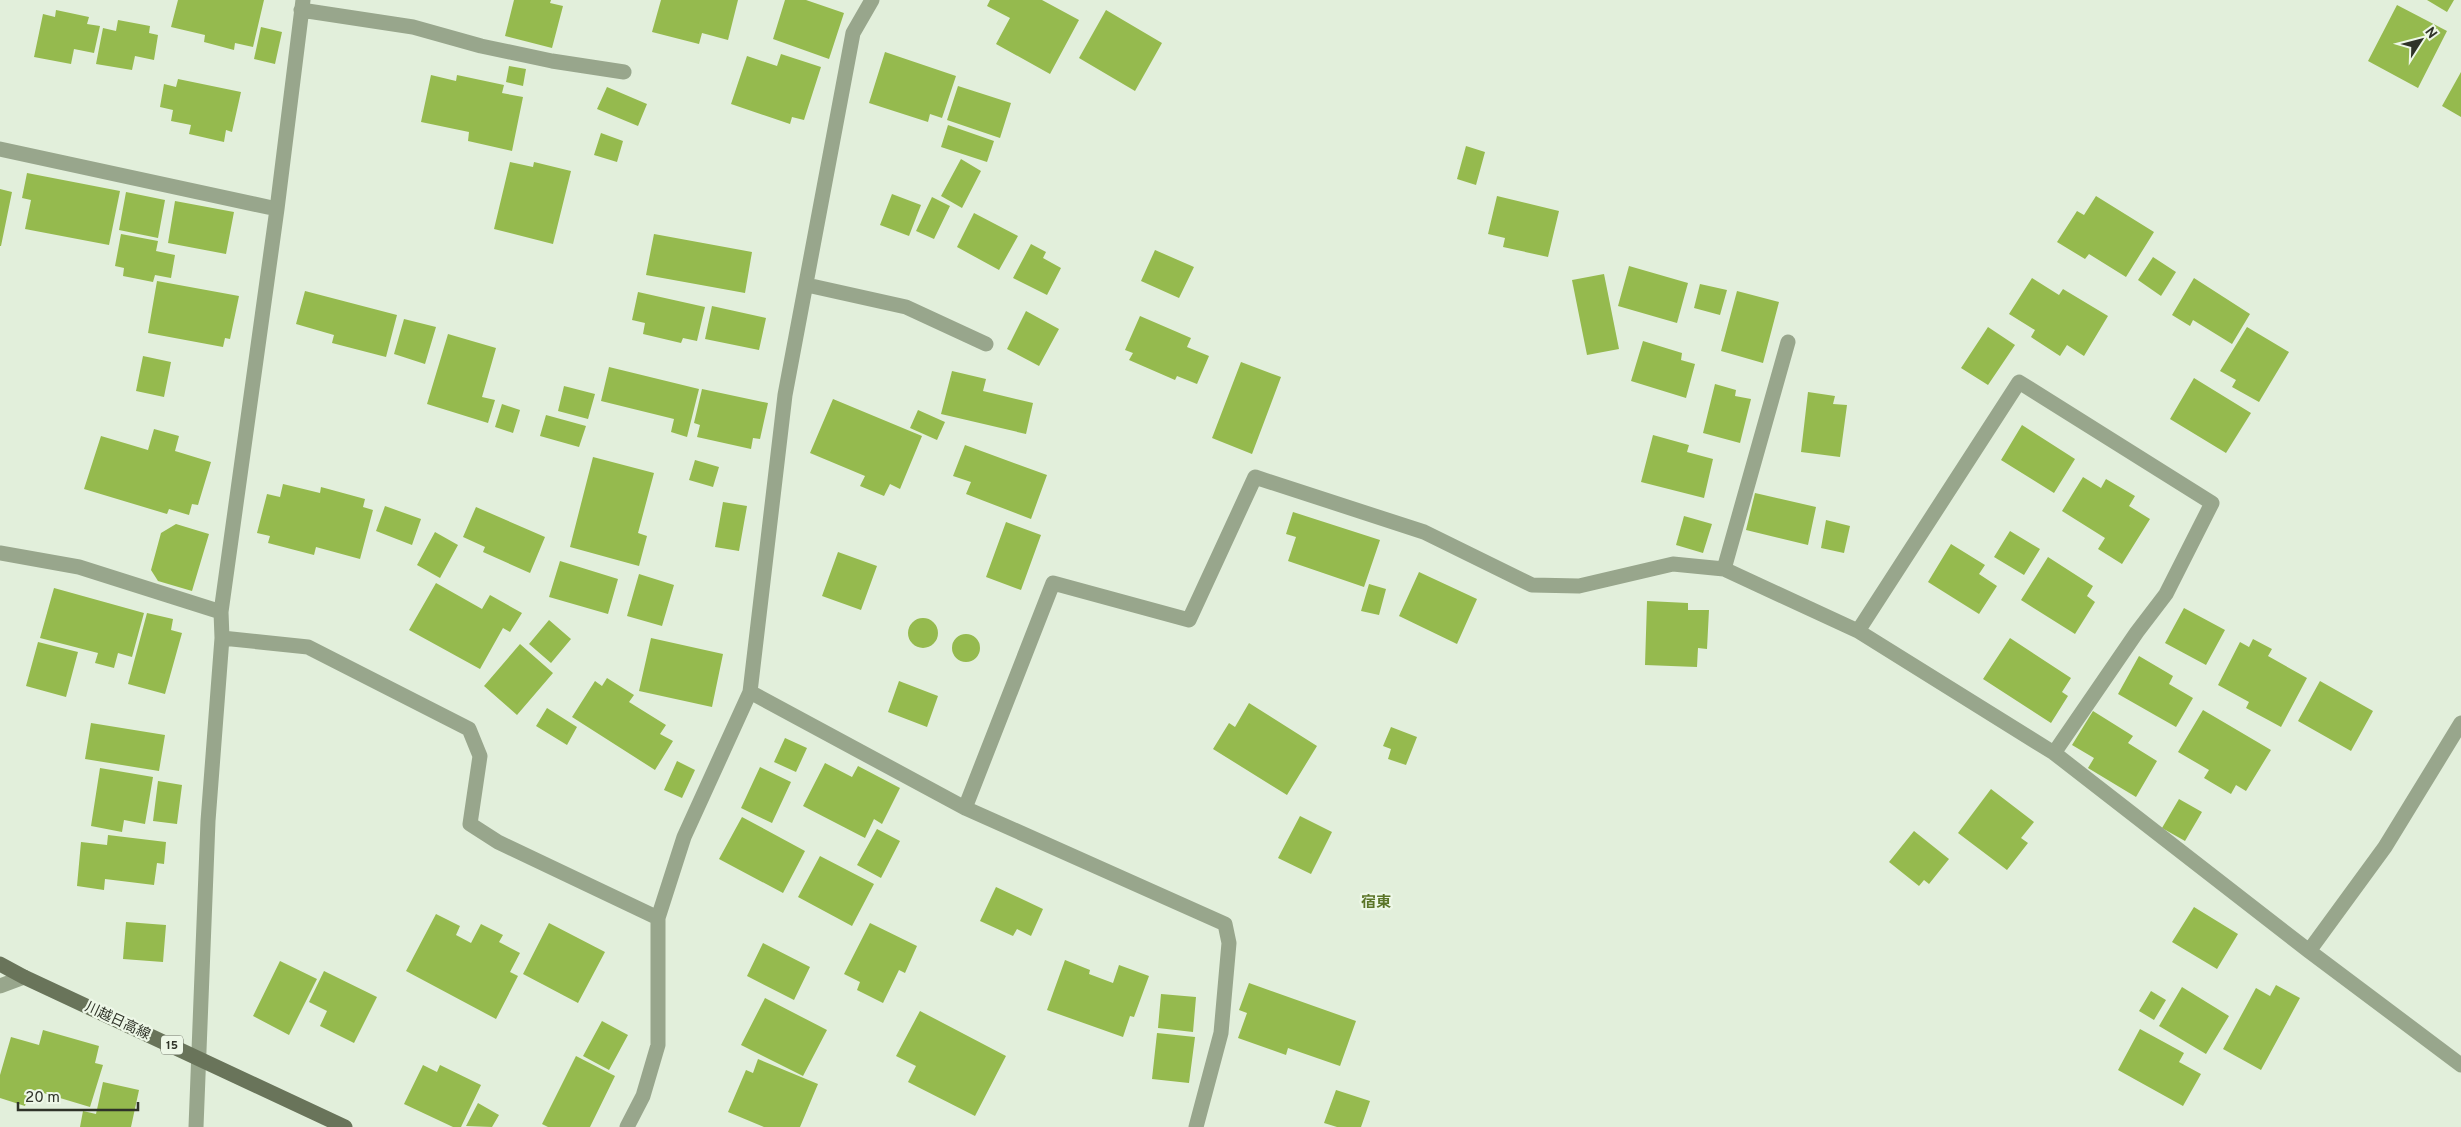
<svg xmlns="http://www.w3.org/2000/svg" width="2461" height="1127" font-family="Overpass,'Noto Sans JP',sans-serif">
<rect width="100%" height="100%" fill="#e2efdb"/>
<!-- building -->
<path fill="#95ba4e" d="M178,0h86l-11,47 -18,-4 -1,7 -30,-8 1,-7 -34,-8z
M514,0h37l-1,3 13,3 -11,42 -47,-12z
M661,0h77l-10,40 -26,-7 -3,11 -47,-12z
M785,0h21l38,13 -15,46 -56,-20z
M990,0h52l37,20 -29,54 -54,-30 14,-26 -23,-12z
M2427,0h27l-7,12z
M2397,5l50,26 -29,57 -50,-27z
M56,10l33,7 -2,7 13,2 -6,27 -20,-4 -3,15 -37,-7 9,-43 12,3z
M1106,10l56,33 -27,48 -56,-33z
M118,20l32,6 -1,7 9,2 -4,25 -19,-4 -3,14 -36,-6 7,-36 13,3z
M261,27l21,5 -7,32 -21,-5z
M885,52l71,24 -14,42 -12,-4 -2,8 -59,-19z
M781,54l40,13 -17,53 -12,-3 -2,7 -59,-20 16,-48 30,10z
M509,66l17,3 -3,17 -17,-4z
M2461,72v45l-19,-11z
M431,75l25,6 1,-6 47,10 -2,8 21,4 -11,54 -44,-10 1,-9 -48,-10z
M178,79l63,13 -9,40 -6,-2 -2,12 -35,-8 2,-9 -20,-4 2,-11 -13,-3 4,-23 12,3z
M958,86l53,17 -11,35 -53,-18z
M607,87l40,17 -9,22 -41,-17z
M948,125l46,16 -7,21 -46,-15z
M601,133l22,8 -6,21 -23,-7z
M1466,146l19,6 -9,33 -19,-6z
M961,159l20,12 -19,37 -21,-12z
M510,162l23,5 1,-5 37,9 -18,73 -59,-15z
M27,173l93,18 -11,54 -84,-16 6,-29 -9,-2z
M0,189l12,3 -11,54h-1z
M126,192l39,8 -7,38 -39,-8z
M892,194l29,11 -12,31 -29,-11z
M1497,196l62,15 -11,46 -45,-10 2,-9 -17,-4z
M2096,196l58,36 -28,45 -37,-23 -4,5 -28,-17 20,-31 7,4z
M932,197l18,9 -16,33 -18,-8z
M175,201l59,11 -8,42 -58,-11z
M974,213l44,23 -19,34 -42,-23z
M121,234l37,7 -2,10 19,4 -4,23 -16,-3 -2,7 -30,-6 1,-8 -9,-2z
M654,234l98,18 -7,41 -99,-18z
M1031,244l15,8 -3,6 18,10 -14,27 -34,-17z
M1155,250l39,17 -15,31 -38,-17z
M2153,257l23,15 -15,24 -23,-16z
M1629,266l59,17 -11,40 -59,-17z
M1604,274l15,75 -32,6 -15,-75z
M2032,278l27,17 4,-6 45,27 -24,40 -17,-11 -7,11 -29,-19 4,-7 -26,-16z
M2194,278l56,36 -18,30 -39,-24 -3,6 -18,-11z
M157,281l82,15 -9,43 -5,-1 -2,9 -75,-14z
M1700,284l27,6 -7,25 -26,-7z
M305,291l92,24 -11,42 -54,-14 2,-8 -38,-11z
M1737,291l42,11 -16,61 -42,-12z
M638,292l67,15 -8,34 -14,-3 -2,5 -38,-9 2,-11 -13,-3z
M712,306l54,12 -7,32 -54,-11z
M1026,311l33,18 -20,37 -32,-17z
M1140,316l51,22 -4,9 22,9 -12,28 -20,-8 -2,4 -46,-20 4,-7 -8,-3z
M404,319l32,8 -11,37 -31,-10z
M1988,327l27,18 -27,40 -27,-17z
M2247,327l42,25 -30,50 -27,-15 4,-7 -16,-9z
M448,334l48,14 -14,49 13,3 -7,23 -61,-19z
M1643,341l39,12 -1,7 14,4 -9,34 -55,-17z
M143,356l28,6 -7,35 -28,-6z
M1241,362l40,15 -29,77 -40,-16z
M609,367l90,22 -12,48 -16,-5 3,-13 -73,-18z
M952,371l34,8 -3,12 50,12 -7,31 -85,-20z
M2194,378l57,35 -25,40 -56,-34z
M1715,384l21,6 -1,6 16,3 -11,44 -37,-10z
M564,386l31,8 -7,25 -30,-8z
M702,389l66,14 -8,36 -7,-1 -2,11 -54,-12 3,-12 -6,-2z
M1808,392l27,4 -2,8 14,1 -7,52 -39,-5z
M833,399l89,37 -22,53 -10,-5 -6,12 -24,-10 5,-10 -55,-23z
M502,404l18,6 -7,23 -18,-6z
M918,410l27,12 -8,18 -27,-12z
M546,415l40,11 -7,21 -39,-11z
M2022,425l53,34 -21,34 -53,-33z
M154,429l25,7 -4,15 36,11 -13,43 -6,-1 -3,11 -20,-6 -2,5 -83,-25 17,-53 47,14z
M1653,435l36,10 -2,7 26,7 -9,39 -63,-16z
M965,445l82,30 -16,44 -65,-25 5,-12 -18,-6z
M593,457l61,16 -16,60 9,3 -8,30 -69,-19z
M695,460l24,7 -6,20 -24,-7z
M2083,477l18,11 5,-9 29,17 -6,10 21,13 -28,45 -24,-15 7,-11 -43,-27z
M283,484l37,9 1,-6 44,12 -2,8 10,3 -13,49 -44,-12 -2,8 -46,-12 2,-7 -13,-3 10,-39 13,3z
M1755,493l61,14 -8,38 -62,-15z
M723,502l24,4 -8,45 -24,-4z
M385,506l36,13 -9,26 -36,-14z
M476,507l69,30 -15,36 -47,-21 2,-5 -22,-10z
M1293,512l87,28 -16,47 -76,-26 8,-24 -10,-3z
M1684,516l28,8 -9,29 -27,-8z
M1826,520l24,6 -6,27 -23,-5z
M1006,522l35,13 -20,55 -35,-13z
M176,524l33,10 -17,57 -34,-10 -7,-11 10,-37z
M2010,531l30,18 -16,26 -30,-18z
M435,532l23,13 -18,33 -23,-13z
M1951,544l34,21 -6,9 18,12 -18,28 -51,-32z
M838,552l39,14 -16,44 -39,-14z
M2048,557l45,29 -6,10 8,6 -20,32 -54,-34z
M560,561l58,18 -10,35 -59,-17z
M1419,572l58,27 -20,45 -58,-28z
M639,574l35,11 -12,41 -35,-10z
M436,583l46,26 8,-14 32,18 -12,19 -7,-4 -23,41 -71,-39z
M1369,584l17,5 -7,26 -18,-4z
M54,588l90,25 -12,44 -14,-4 -4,15 -19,-5 3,-10 -58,-15z
M1647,601l41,2v7h21l-2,39 -9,-1 -1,19 -52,-2z
M2184,608l41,22 -19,35 -41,-22z
M147,613l26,6 -2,11 11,3 -17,61 -37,-10z
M908 633a15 15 0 1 1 30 0a15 15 0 1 1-30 0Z
M549,620l22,19 -20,24 -22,-19z
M952 648a14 14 0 1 1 28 0a14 14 0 1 1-28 0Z
M651,638l72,16 -11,53 -73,-16z
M2010,638l61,40 -9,14 6,4 -17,27 -68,-44z
M2253,639l19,10 -4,7 39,22 -26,49 -35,-19 3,-6 -31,-17 22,-43 9,5z
M38,642l40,10 -12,45 -40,-11z
M520,644l33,29 -36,42 -33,-29z
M2139,656l34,20 -4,8 24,14 -17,29 -58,-33z
M607,678l27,17 -5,7 37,23 -6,9 13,7 -18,29 -83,-53 23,-36 7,5z
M899,681l39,15 -11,31 -39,-15z
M2320,681l53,30 -22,40 -53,-30z
M1249,703l68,43 -30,49 -74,-46 16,-26 6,4z
M547,708l30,19 -10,18 -31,-19z
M2203,710l68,40 -25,41 -10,-6 -5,9 -27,-16 5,-8 -31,-18z
M2093,711l40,25 -5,7 29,18 -21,36 -48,-29 6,-10 -22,-13z
M91,723l74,12 -6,36 -74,-12z
M1391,727l26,10 -11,28 -18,-6 3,-10 -8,-3z
M785,738l22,10 -11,24 -22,-10z
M677,761l18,9 -13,28 -18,-8z
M825,763l27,14 6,-11 42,22 -18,36 -8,-5 -9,19 -62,-32z
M760,767l31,15 -19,41 -31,-15z
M100,768l53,9 -8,47 -21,-4 -2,12 -31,-6z
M158,781l24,4 -5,39 -24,-3z
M1991,789l43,33 -13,16 7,5 -21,27 -49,-37z
M2179,799l23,13 -17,29 -23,-13z
M1300,816l32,16 -21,42 -33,-16z
M742,817l63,34 -22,42 -64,-34z
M877,829l23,12 -19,37 -24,-13z
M1914,831l35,28 -20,25 -5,-4 -5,6 -30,-24z
M108,835l58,7 -2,22 -7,-1 -3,22 -49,-6 -1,11 -27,-4 4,-44 26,3z
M820,856l54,28 -22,42 -54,-29z
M996,887l47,22 -12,27 -14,-7 -4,7 -33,-15z
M2194,907l44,27 -21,35 -45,-27z
M436,914l24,12 -4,9 15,8 10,-19 22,11 -4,7 21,11 -10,19 8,4 -22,43 -90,-48z
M126,922l40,3 -3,37 -40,-3z
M549,923l56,29 -27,51 -55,-29z
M870,923l47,23 -12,27 -6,-3 -16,33 -26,-13 3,-8 -16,-8z
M763,943l47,24 -16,33 -47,-24z
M1065,960l25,10 -1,4 24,9 6,-18 30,11 -15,41 -4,-1 -7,21 -76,-27z
M280,961l37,18 -28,56 -36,-19z
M324,971l53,26 -23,46 -34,-17 7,-15 -18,-9z
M1249,983l107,38 -16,45 -52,-18 -2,7 -48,-17 9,-25 -8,-3z
M2276,985l24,13 -39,72 -38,-21 33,-61 14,8z
M2182,987l47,29 -23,38 -47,-28z
M2151,991l15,9 -12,20 -15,-9z
M1161,994l35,3 -3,35 -35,-4z
M765,998l62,32 -24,46 -62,-31z
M920,1011l86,45 -31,60 -67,-34 8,-16 -20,-10z
M602,1021l26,14 -19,35 -26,-14z
M2140,1029l44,24 -5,9 22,12 -18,32 -65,-36z
M43,1030l56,16 -4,17 8,2 -13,42 -60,-18 -5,17 -25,-8v-23l11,-38 28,8z
M1157,1033l38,4 -6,46 -37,-4z
M576,1056l39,20 -25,51h-42l-6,-3z
M758,1059l60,25 -18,43h-36l-36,-15 18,-42 7,3z
M423,1065l14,7 3,-7 41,20 -20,42h-8l-49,-23z
M103,1082l36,8 -8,37h-51l3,-16 13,3z
M1336,1090l34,11 -9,26h-24l-13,-4z
M478,1103l21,12 -7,12 -26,-1z"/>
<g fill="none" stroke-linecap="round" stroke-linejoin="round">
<!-- minor -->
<path stroke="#98a68c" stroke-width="15" d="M301,10l112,17 68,19 71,15 72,11
M0,149l277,60
M807,285l99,22 80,37
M0,553l79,14 142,45
M1724,569l64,-227
M1858,631l161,-249 193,121 -46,91 -29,38 -83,121
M222,638l86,9 161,82 11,27 -10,68 28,18 160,76
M750,692l215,116 260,116 4,19 -8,90 -25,94
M965,808l88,-225 136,37 66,-143 169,55 108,53 47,1 94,-22 51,5 134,62 196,122 255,198 152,114
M2309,951l76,-104 76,-124
M0,986l24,-9
M196,1127l12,-306 14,-183 -1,-26 56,-403 26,-209
M627,1127l16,-31 15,-51v-127l26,-81 66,-145 35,-297 68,-362 19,-33"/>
<!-- major -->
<path stroke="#69745a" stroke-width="15" d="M0,964l24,13 321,150"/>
</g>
<g text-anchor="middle" stroke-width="4.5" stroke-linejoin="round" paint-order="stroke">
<!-- shield labels -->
<rect fill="#edf7e7" stroke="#686e61" stroke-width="1" x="161" y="1035.5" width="22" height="19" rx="4"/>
<g font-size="12" font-weight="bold" fill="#2f3328">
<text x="172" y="1049">15</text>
</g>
<!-- street labels -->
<g font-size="14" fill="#2f3328" stroke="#edf7e7">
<text transform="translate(118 1020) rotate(25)" y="5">川越日高線</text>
</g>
<!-- neighbourhood labels -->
<g font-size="15" font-weight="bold" fill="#5b7528" stroke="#edf7e7">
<text x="1376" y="907">宿東</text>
</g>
</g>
<!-- north arrow -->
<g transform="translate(2421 40) rotate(54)" stroke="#edf7e7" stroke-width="4" paint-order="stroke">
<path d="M0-4L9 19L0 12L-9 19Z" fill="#2f3328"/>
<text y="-8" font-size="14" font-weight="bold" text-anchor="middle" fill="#2f3328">N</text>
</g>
<!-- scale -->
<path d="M18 1102v8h120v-8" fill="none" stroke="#2f3328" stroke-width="2.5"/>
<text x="25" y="1102" font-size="15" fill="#2f3328" stroke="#edf7e7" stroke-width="4" paint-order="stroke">20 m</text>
</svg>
